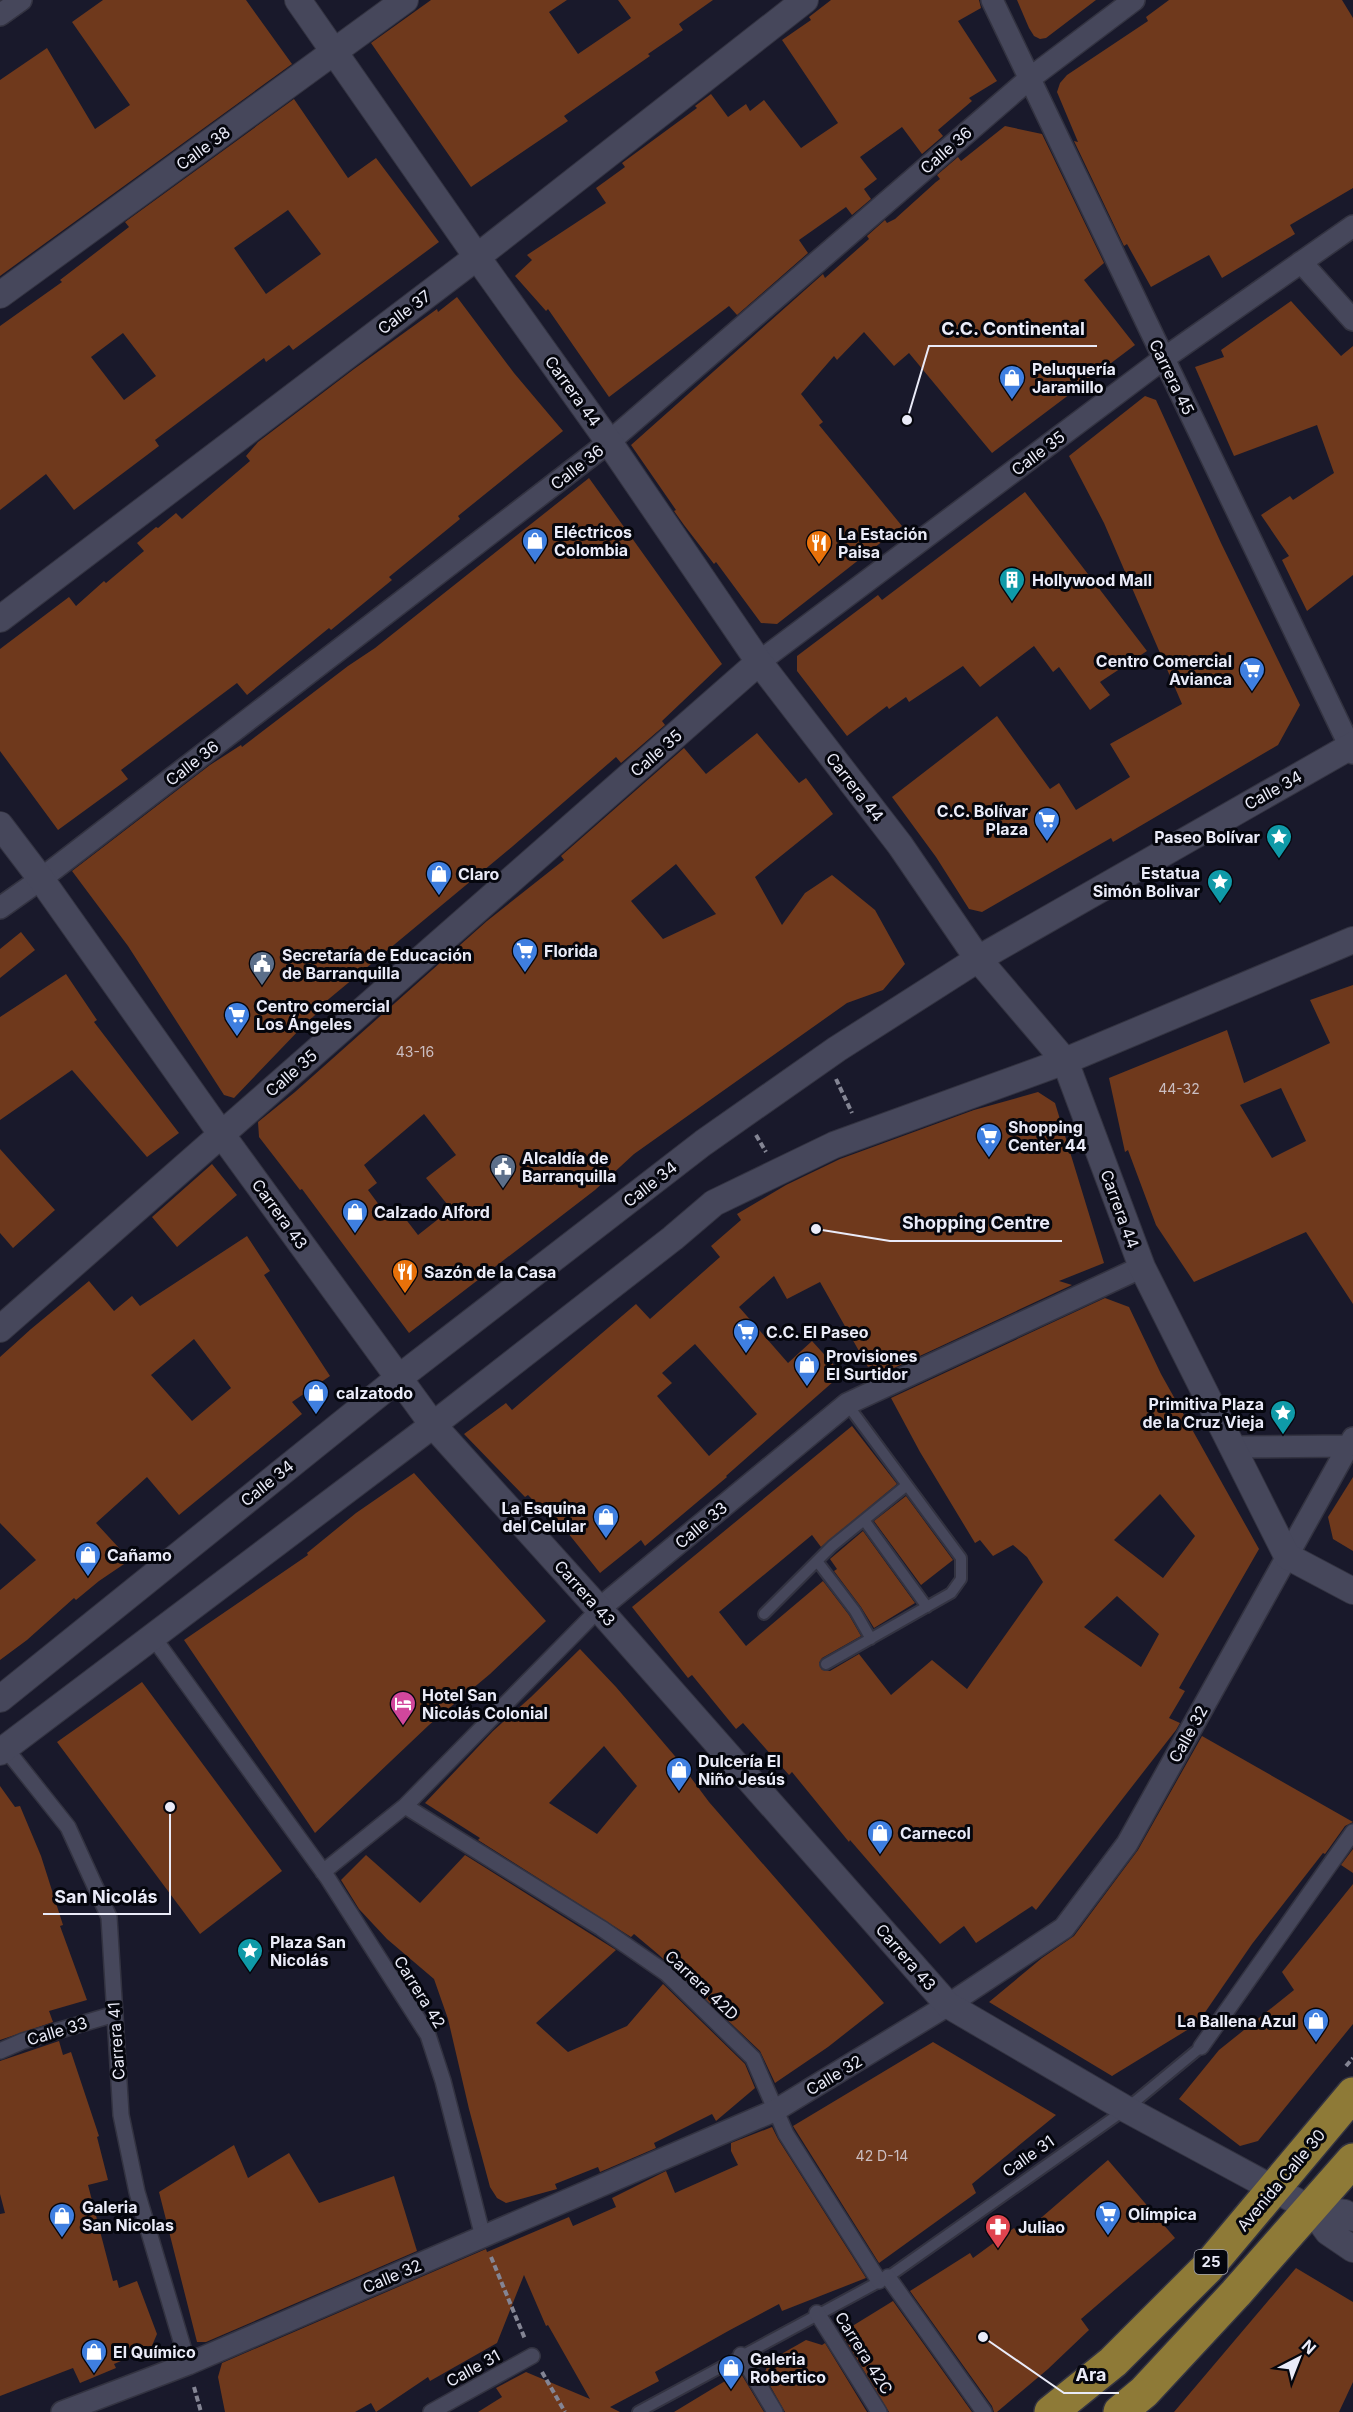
<svg xmlns="http://www.w3.org/2000/svg" width="1353" height="2412" font-family="Inter,sans-serif">
<rect width="100%" height="100%" fill="#19192b"/>
<!-- building -->
<path fill="#6f391c" fill-rule="evenodd" d="M103,0h143l46,64 -292,212v-196l47,-32 48,81 35,-24 -58,-83z
M431,0h136l-18,12 29,42 53,-36 -13,-18h95l-34,24 4,6 -35,24 2,2 -86,60 4,5 -97,66 -100,-144z
M831,0h148l2,8 -23,13 39,60 -28,17 3,3 -34,29 5,6 -21,18 -20,-27 -42,30 17,22 -13,10 7,10 -19,16 -6,-8 -47,33 9,13 -71,62 -8,-9 -120,91 -61,-88 -2,2 -31,-35 17,-16 -5,-5 79,-52 -10,-15 29,-21 -3,-4 75,-55 -2,-2 16,-12 17,23 18,-13 4,7 14,-11 37,48 37,-25 -56,-83 29,-20 -2,-3z
M1017,0h79l-50,38 -6,1 -6,-3 -5,-8z
M1169,0h173l11,18v170l-63,37 5,9 -73,44 -13,-23 -58,32 -24,-43 -3,2 -50,-105 4,1 -21,-50 3,-9 7,-8 81,-54 -2,-4z
M294,99l54,79 28,-20 63,84 -146,108 -4,-5 -23,17 -2,-4 -109,82 4,6 -85,64 -28,-36 -46,36v-184l62,-44 -2,-2 69,-53 -4,-5zM288,210l33,44 -55,40 -32,-46zM123,333l33,43 -32,24 -33,-43z
M1005,126l37,8 62,129 -20,17 51,65 -143,108 -83,-100 -15,13 -30,-34 -27,28 -3,-4 -33,38 22,28 -4,3 83,101 -125,98 -16,-1 -45,-61 -2,2 -30,-39 -10,-14 2,-1 -45,-65 192,-171 2,4 44,-39 -2,-3 18,-16 2,3 8,-4 41,-37 4,-3 -3,-4 21,-18 3,4z
M457,297l57,76 49,58 -105,85 2,3 -71,58 3,3 -61,50 -2,-2 -82,67 -10,-12 -116,87 7,9 -70,51 -58,-79v-102l69,-52 7,9 28,-25 2,2 38,-32 -7,-8 19,-16 2,1 18,-15 6,6 68,-58 -4,-5 12,-14 96,-73 83,-60 1,3z
M1291,301l50,55 12,-10v229l-46,36 -25,-51 7,-4 -28,-41 29,-19 3,4 41,-27 -17,-48 -83,31 -39,-89 29,-10 -3,-7z
M1145,396l11,4 65,143 79,162 -22,40 -165,97 -2,-4 -129,74 -13,-3 -33,-52 -44,-60 105,-81 53,73 9,-6 17,27 54,-33 -20,-33 72,-40 -78,-181 -35,-67z
M589,478l133,186 -60,57 3,4 -44,38 -5,-6 -103,89 -189,157 2,2 -24,22 -68,71 -10,-3 -96,-149 -56,-75 138,-106 31,-20 1,2 106,-81 27,-18z
M1025,492l122,159 -47,31 10,13 -20,15 -31,-43 -6,5 -19,-26 -54,41 -17,-21 -54,36 -3,-5 -17,12 -2,-3 -40,30 -50,-65v-15l81,-61 4,5z
M757,733l42,50 7,-5 27,36 -78,63 27,48 23,-32 27,-18 43,35 30,54 -22,26 -36,13 -213,151 -39,36 -186,143 -107,-144 -2,1 -41,-53 -1,-15 37,-30 192,-171 77,-61 -3,-4 123,-108 22,26zM676,864l40,50 -53,25 -32,-38zM424,1114l32,41 -30,23 25,31 -33,26 -17,-22 -10,8 -23,-31 9,-7 -13,-18z
M21,932l14,18 -35,28v-29z
M66,974l31,46 -3,2 85,111 -32,24 -75,-87 -72,50v-103z
M1353,985v319l-47,-72 -112,50 -38,-57 -28,-75 -3,2 -16,-74 118,-48 17,53 86,-40 -20,-43zM1281,1088l25,53 -34,17 -32,-53z
M1038,1092l17,11 49,160 -45,18 13,4 -193,90 -6,-10 -5,2 -48,-85 -33,17 -13,-23 -35,31 49,56 24,-22 30,33 -116,102 1,1 -82,69 -4,-6 -41,33 -44,-55 -3,3 -25,-26 -3,2 -61,-63 42,-31 6,7 124,-106 14,15 70,-62 -9,-11 30,-26 -4,-6 49,-29 54,-26 134,-49zM695,1344l62,70 -48,42 -52,-60 15,-13 -10,-10z
M0,1149l55,61 -42,38 -13,-15z
M212,1164l25,31 -60,52 -25,-30z
M247,1236l23,35 -6,4 66,101 -38,26 10,12 -123,101 -32,-38 -51,46 34,37 -31,21 -23,19 -2,-2 -47,42 -27,20v-70l36,-30 -36,-37v-166l31,-28 58,-48 25,30 18,-15 8,10zM194,1339l37,49 -39,33 -41,-46z
M1105,1298l24,9 32,67 98,175 -80,139 6,3 -16,27 11,5 -4,7 -140,180 -4,-4 -56,37 -12,-17 -24,18 -90,-104 -1,2 -57,-70 -3,3 -46,-52 -7,6 -44,-54 -4,3 -56,-71 220,-181 45,58 -76,63 -9,-12 -93,77 27,34 77,-65 26,34 12,21 -39,22 -3,5 3,7 8,1 29,-17 32,41 41,-35 35,29 76,-107 -16,-25 -14,-12 -20,11 -13,-16 -5,3 -55,-91 -29,-54zM1160,1494l35,42 -32,42 -49,-38zM1117,1596l42,38 -18,33 -57,-40z
M414,1473l132,148 -56,53 -61,51 -114,108 -131,-193 124,-85 -1,-2 49,-40z
M1353,1477v74l-20,-12 -5,-22z
M906,1496l47,64 -32,25 -47,-64z
M863,1531l52,72 -41,25 -13,-21 -27,-36 3,-2 -7,-10z
M580,1649l36,38 58,68 35,47 175,201 -56,44 -53,36 -15,-32 -101,-96 -25,-21 -3,3 -153,-97 2,-2 -55,-35 68,-72 38,-34zM604,1746l33,40 -40,48 -48,-31z
M142,1682l140,189 -82,63 -143,-192z
M1202,1736l151,86 -8,4 -20,28 -2,-1 -71,91 -55,80 -85,52 -123,-74 53,-44 32,-22 64,-86z
M0,1786l15,21 5,-1 21,50 22,69 -3,1 27,74 -38,11 4,11 -53,18z
M1353,1849v24l-12,-8z
M366,1855l54,48 45,-48 151,95 -80,73 32,29 59,-26 36,-42 82,80 10,24 -39,33 -4,-7 -58,29 2,5 -56,24 -2,-5 -43,17 2,5 -51,14 -9,-5 -7,-11 -21,-78 -21,-90 -14,-40 -47,-40 -28,-30 -18,-29z
M1353,1884v140l-95,117 -18,5 -61,-47 40,-49 75,-60 -12,-18z
M59,2041l4,14 8,-3 28,84 -2,1 11,43 -20,5 25,96 4,-1 2,8 18,-7 20,53 -6,14 -37,16 2,4 -36,15 -7,-15 -73,28v-182l5,-1 -5,-19v-133z
M933,2042l123,73 -84,69 4,9 -97,70 -86,-137z
M772,2127l6,12 88,139 -84,33 -3,-7 -49,26 -75,42 4,9 -49,26 10,5h-142l24,-15 -6,-9 30,-16 64,27 -42,-74 -2,1 -22,-51 -27,68 -67,38 -2,-4 -52,35 -5,-9 -16,9h-130l-7,-35 4,-14 264,-114 1,3 82,-35 4,9 43,-19 -4,-9 54,-27 9,22 63,-28 -7,-14v-8z
M234,2145l14,33 41,-25 30,50 75,-27 23,75 -211,91h-9l-38,-150z
M1108,2160l67,78 -94,81 8,11 -41,39 -51,43h-3l-2,-6 -82,-115 60,-38 3,5 41,-30 6,8z
M1296,2268l57,34v80l-14,30h-165z
M893,2301l79,111h-83l-48,-79z
M806,2340l16,5 3,-2 42,69h-82l-21,-37 5,-14z
M740,2372l24,40h-90z"/>
<g fill="none" stroke-linecap="round" stroke-linejoin="round">
<defs>
<path id="service" d="M864,1520l63,87
M764,1614l53,-53
M871,1639l-16,-28 -38,-50 15,-15 75,-61
M826,1664l125,-71 10,-14v-21l-114,-154
M638,2412l250,-135 238,-168 75,-62"/>
<path id="pedestrian" d="M153,1637l174,240 101,158 15,46 40,156
M6,1749l62,78 41,90 12,198 16,77 51,172
M405,1806l196,122 65,45 87,85 33,76 93,147
M323,1872l82,-66 194,-197
M1201,2047l152,-215
M0,2051l23,-10 92,-27
M888,2277l96,135
M817,2313l62,99
M741,2355l34,57
M431,2412l101,-56"/>
<path id="minor" d="M992,0l361,753
M0,15l21,-15
M1301,262l52,58
M759,662l404,-303 190,-133
M0,908l41,-29 568,-437 420,-363 105,-79
M1232,1447l116,-1
M599,1609l248,-205 295,-137
M62,2412l126,-48 588,-254 172,-105 116,-77 63,-84 226,-406"/>
<path id="tertiary" d="M298,0l179,257 132,185 150,220 141,183 78,114 87,102 77,206 145,289 66,35
M0,295l405,-295
M0,619l477,-362 328,-257
M0,825l41,54 181,256 211,290 166,184 349,396 178,104 185,100 34,4 8,5
M0,1329l759,-667
M0,1699l400,-322 303,-234 134,-94 141,-90 375,-214
M0,1752l433,-327 240,-187 41,-35 120,-58 231,-84 288,-121
M1311,2209l17,23 25,17"/>
<path id="trunk" d="M1051,2412l62,-50 95,-95 145,-173
M1120,2412l24,-20 92,-99 117,-133"/>
</defs>
<!-- service casing -->
<use href="#service" stroke="#333341" stroke-width="14"/>
<!-- pedestrian casing -->
<use href="#pedestrian" stroke="#333341" stroke-width="18"/>
<!-- minor casing -->
<use href="#minor" stroke="#333341" stroke-width="24"/>
<!-- tertiary casing -->
<use href="#tertiary" stroke="#333341" stroke-width="28"/>
<!-- trunk casing -->
<use href="#trunk" stroke="#333341" stroke-width="36"/>
<!-- path -->
<path stroke="#848594" stroke-width="4" stroke-dasharray="6 3" stroke-linecap="butt" d="M836,1079l16,34
M756,1135l10,17
M1346,2066l7,-8
M491,2257l34,82
M542,2372l23,40
M194,2387l7,25"/>
<!-- service -->
<use href="#service" stroke="#46475b" stroke-width="10"/>
<!-- pedestrian -->
<use href="#pedestrian" stroke="#46475b" stroke-width="15"/>
<!-- minor -->
<use href="#minor" stroke="#46475b" stroke-width="21"/>
<!-- tertiary -->
<use href="#tertiary" stroke="#46475b" stroke-width="26"/>
<!-- trunk -->
<use href="#trunk" stroke="#8e7a37" stroke-width="33"/>
</g>
<!-- icons -->
<defs>
<symbol id="shop-pin" viewBox="-11 -11 22 30"><path d="M0 17L-7.5 6A9.5 9.5 0 1 1 7.5 6Z" fill="#3f7fe0" stroke="#05060d"/><path d="M-5-2.5h2.3a2.7 3.5 0 0 1 5.4 0H5L5.5 6h-11ZM-1.5-2.5h3a1.5 2.3 0 0 0-3 0Z" fill="#fff"/></symbol>
<symbol id="restaurant-pin" viewBox="-11 -11 22 30"><path d="M0 17L-7.5 6A9.5 9.5 0 1 1 7.5 6Z" fill="#e8710a" stroke="#05060d"/><path d="M-5-6h1v4h1v-4h1v4h1v-4h1v5L-1.5 .5V6h-2V.5L-5-1ZM5-6V6H3V1.5H1.5Q1.5-4 5-6Z" fill="#fff"/></symbol>
<symbol id="building-pin" viewBox="-11 -11 22 30"><path d="M0 17L-7.5 6A9.5 9.5 0 1 1 7.5 6Z" fill="#0f9aa8" stroke="#05060d"/><path d="M-4-6H4V6H1V3H-1V6H-4ZM-2.5-4.3h1.7v1.8h-1.7ZM.8-4.3h1.7v1.8H.8ZM-2.5-1h1.7V.8h-1.7ZM.8-1h1.7V.8H.8Z" fill="#fff"/></symbol>
<symbol id="supermarket-pin" viewBox="-11 -11 22 30"><path d="M0 17L-7.5 6A9.5 9.5 0 1 1 7.5 6Z" fill="#3f7fe0" stroke="#05060d"/><path d="M-6-5.5h2.5l.6 2H6L4.5 2H-2.5L-4.4-4H-6ZM-1.5 3.2a1.3 1.3 0 1 0 .1 0ZM3 3.2a1.3 1.3 0 1 0 .1 0Z" fill="#fff"/></symbol>
<symbol id="sight-pin" viewBox="-11 -11 22 30"><path d="M0 17L-7.5 6A9.5 9.5 0 1 1 7.5 6Z" fill="#0f9aa8" stroke="#05060d"/><path d="M0-6L1.8-2.2L6-1.7L2.9 1.2L3.7 5.4L0 3.3L-3.7 5.4L-2.9 1.2L-6-1.7L-1.8-2.2Z" fill="#fff"/></symbol>
<symbol id="civic-pin" viewBox="-11 -11 22 30"><path d="M0 17L-7.5 6A9.5 9.5 0 1 1 7.5 6Z" fill="#5c6f8a" stroke="#05060d"/><path d="M-.6-6.5H3V-4.5H.6V-3L4-1V1h2V6H-6V1h2V-1L-.6-3ZM-1.2 2.5V6h2.4V2.5Z" fill="#fff"/></symbol>
<symbol id="hotel-pin" viewBox="-11 -11 22 30"><path d="M0 17L-7.5 6A9.5 9.5 0 1 1 7.5 6Z" fill="#d1479c" stroke="#05060d"/><path d="M-6-4.5h1.5V1H6V5H4.5V3h-9V5H-6ZM-4 0a1.8 1.8 0 1 1 3.6 0ZM.5 0V-2.5h3Q6-2.5 6 0Z" fill="#fff"/></symbol>
<symbol id="pharmacy-pin" viewBox="-11 -11 22 30"><path d="M0 17L-7.5 6A9.5 9.5 0 1 1 7.5 6Z" fill="#e0444e" stroke="#05060d"/><path d="M-2-6h4v4h4v4h-4v4h-4v-4h-4v-4h4Z" fill="#fff"/></symbol>
</defs>
<g fill-rule="evenodd">
<use href="#shop-pin" x="997" y="363" width="30" height="40"/>
<use href="#shop-pin" x="520" y="526" width="30" height="40"/>
<use href="#restaurant-pin" x="804" y="528" width="30" height="40"/>
<use href="#building-pin" x="997" y="565" width="30" height="40"/>
<use href="#supermarket-pin" x="1237" y="655" width="30" height="40"/>
<use href="#supermarket-pin" x="1032" y="805" width="30" height="40"/>
<use href="#sight-pin" x="1264" y="822" width="30" height="40"/>
<use href="#shop-pin" x="424" y="859" width="30" height="40"/>
<use href="#sight-pin" x="1205" y="867" width="30" height="40"/>
<use href="#supermarket-pin" x="510" y="936" width="30" height="40"/>
<use href="#civic-pin" x="247" y="949" width="30" height="40"/>
<use href="#supermarket-pin" x="222" y="1000" width="30" height="40"/>
<use href="#supermarket-pin" x="974" y="1121" width="30" height="40"/>
<use href="#civic-pin" x="488" y="1152" width="30" height="40"/>
<use href="#shop-pin" x="340" y="1197" width="30" height="40"/>
<use href="#restaurant-pin" x="390" y="1257" width="30" height="40"/>
<use href="#supermarket-pin" x="731" y="1317" width="30" height="40"/>
<use href="#shop-pin" x="792" y="1350" width="30" height="40"/>
<use href="#shop-pin" x="301" y="1378" width="30" height="40"/>
<use href="#sight-pin" x="1268" y="1398" width="30" height="40"/>
<use href="#shop-pin" x="591" y="1502" width="30" height="40"/>
<use href="#shop-pin" x="73" y="1540" width="30" height="40"/>
<use href="#hotel-pin" x="388" y="1689" width="30" height="40"/>
<use href="#shop-pin" x="664" y="1755" width="30" height="40"/>
<use href="#shop-pin" x="865" y="1818" width="30" height="40"/>
<use href="#sight-pin" x="235" y="1936" width="30" height="40"/>
<use href="#shop-pin" x="1301" y="2006" width="30" height="40"/>
<use href="#supermarket-pin" x="1093" y="2199" width="30" height="40"/>
<use href="#shop-pin" x="47" y="2201" width="30" height="40"/>
<use href="#pharmacy-pin" x="983" y="2212" width="30" height="40"/>
<use href="#shop-pin" x="79" y="2337" width="30" height="40"/>
<use href="#shop-pin" x="716" y="2353" width="30" height="40"/>
</g>
<g text-anchor="middle" stroke-width="6" stroke-linejoin="round" paint-order="stroke">
<!-- number labels -->
<g font-size="14" fill="#cbbec1">
<text x="415" y="1057">43-16</text>
<text x="1179" y="1094">44-32</text>
<text x="882" y="2161">42 D-14</text>
</g>
<!-- shield labels -->
<rect fill="#05060d" stroke="#a5a6b2" stroke-width="1.5" x="1194.5" y="2250" width="33" height="24" rx="4.5"/>
<g font-size="15" font-weight="bold" fill="#eaebf8">
<text x="1211" y="2267">25</text>
</g>
<!-- street labels -->
<g font-size="16" fill="#eaebf8" stroke="#05060d">
<text transform="translate(203 148) rotate(-36)" y="6">Calle 38</text>
<text transform="translate(946 150) rotate(-41)" y="6">Calle 36</text>
<text transform="translate(404 312) rotate(-37)" y="6">Calle 37</text>
<text transform="translate(1172 377) rotate(64)" y="6">Carrera 45</text>
<text transform="translate(573 391) rotate(54)" y="6">Carrera 44</text>
<text transform="translate(1038 453) rotate(-37)" y="6">Calle 35</text>
<text transform="translate(577 467) rotate(-38)" y="6">Calle 36</text>
<text transform="translate(656 753) rotate(-41)" y="6">Calle 35</text>
<text transform="translate(192 763) rotate(-38)" y="6">Calle 36</text>
<text transform="translate(855 787) rotate(52)" y="6">Carrera 44</text>
<text transform="translate(1273 790) rotate(-29)" y="6">Calle 34</text>
<text transform="translate(291 1073) rotate(-41)" y="6">Calle 35</text>
<text transform="translate(650 1184) rotate(-38)" y="6">Calle 34</text>
<text transform="translate(1120 1209) rotate(70)" y="6">Carrera 44</text>
<text transform="translate(280 1214) rotate(54)" y="6">Carrera 43</text>
<text transform="translate(267 1483) rotate(-39)" y="6">Calle 34</text>
<text transform="translate(701 1525) rotate(-40)" y="6">Calle 33</text>
<text transform="translate(585 1593) rotate(48)" y="6">Carrera 43</text>
<text transform="translate(1188 1734) rotate(-61)" y="6">Calle 32</text>
<text transform="translate(906 1957) rotate(49)" y="6">Carrera 43</text>
<text transform="translate(702 1985) rotate(43)" y="6">Carrera 42D</text>
<text transform="translate(420 1992) rotate(58)" y="6">Carrera 42</text>
<text transform="translate(57 2031) rotate(-17)" y="6">Calle 33</text>
<text transform="translate(116 2041) rotate(-94)" y="6">Carrera 41</text>
<text transform="translate(834 2075) rotate(-31)" y="6">Calle 32</text>
<text transform="translate(1028 2156) rotate(-35)" y="6">Calle 31</text>
<text transform="translate(1281 2180) rotate(-50)" y="6">Avenida Calle 30</text>
<text transform="translate(392 2276) rotate(-23)" y="6">Calle 32</text>
<text transform="translate(864 2353) rotate(58)" y="6">Carrera 42C</text>
<text transform="translate(473 2368) rotate(-29)" y="6">Calle 31</text>
</g>
<!-- poi labels -->
<g font-size="16" font-weight="bold" fill="#eaebf8" stroke="#05060d" text-anchor="start">
<text x="1032" y="375">Peluquería<tspan x="1032" dy="18">Jaramillo</tspan></text>
<text x="554" y="538">Eléctricos<tspan x="554" dy="18">Colombia</tspan></text>
<text x="838" y="540">La Estación<tspan x="838" dy="18">Paisa</tspan></text>
<text x="1032" y="586">Hollywood Mall</text>
<text x="1232" y="667" text-anchor="end">Centro Comercial<tspan x="1232" dy="18">Avianca</tspan></text>
<text x="1028" y="817" text-anchor="end">C.C. Bolívar<tspan x="1028" dy="18">Plaza</tspan></text>
<text x="1260" y="843" text-anchor="end">Paseo Bolívar</text>
<text x="1200" y="879" text-anchor="end">Estatua<tspan x="1200" dy="18">Simón Bolivar</tspan></text>
<text x="458" y="880">Claro</text>
<text x="544" y="957">Florida</text>
<text x="282" y="961">Secretaría de Educación<tspan x="282" dy="18">de Barranquilla</tspan></text>
<text x="256" y="1012">Centro comercial<tspan x="256" dy="18">Los Ángeles</tspan></text>
<text x="1008" y="1133">Shopping<tspan x="1008" dy="18">Center 44</tspan></text>
<text x="522" y="1164">Alcaldía de<tspan x="522" dy="18">Barranquilla</tspan></text>
<text x="374" y="1218">Calzado Alford</text>
<text x="424" y="1278">Sazón de la Casa</text>
<text x="766" y="1338">C.C. El Paseo</text>
<text x="826" y="1362">Provisiones<tspan x="826" dy="18">El Surtidor</tspan></text>
<text x="336" y="1399">calzatodo</text>
<text x="1264" y="1410" text-anchor="end">Primitiva Plaza<tspan x="1264" dy="18">de la Cruz Vieja</tspan></text>
<text x="586" y="1514" text-anchor="end">La Esquina<tspan x="586" dy="18">del Celular</tspan></text>
<text x="107" y="1561">Cañamo</text>
<text x="422" y="1701">Hotel San<tspan x="422" dy="18">Nicolás Colonial</tspan></text>
<text x="698" y="1767">Dulcería El<tspan x="698" dy="18">Niño Jesús</tspan></text>
<text x="900" y="1839">Carnecol</text>
<text x="270" y="1948">Plaza San<tspan x="270" dy="18">Nicolás</tspan></text>
<text x="1296" y="2027" text-anchor="end">La Ballena Azul</text>
<text x="82" y="2213">Galeria<tspan x="82" dy="18">San Nicolas</tspan></text>
<text x="1128" y="2220">Olímpica</text>
<text x="1018" y="2233">Juliao</text>
<text x="113" y="2358">El Químico</text>
<text x="750" y="2365">Galeria<tspan x="750" dy="18">Robertico</tspan></text>
</g>
</g>
<!-- callouts -->
<path fill="none" stroke="#eaebf8" stroke-width="2" d="M907 420L929 346H1097M816 1229L890 1241H1062M170 1807L170 1914H43M983 2337L1064 2393H1119"/>
<g fill="#eaebf8" stroke="#05060d" stroke-width="2">
<circle cx="907" cy="420" r="6"/>
<circle cx="816" cy="1229" r="6"/>
<circle cx="170" cy="1807" r="6"/>
<circle cx="983" cy="2337" r="6"/>
</g>
<g font-size="18" text-anchor="middle" font-weight="bold" fill="#eaebf8" stroke="#05060d" stroke-width="6" stroke-linejoin="round" paint-order="stroke">
<text x="1013" y="335">C.C. Continental</text>
<text x="976" y="1229">Shopping Centre</text>
<text x="106" y="1903">San Nicolás</text>
<text x="1091" y="2381">Ara</text>
</g>
<!-- north arrow -->
<g transform="translate(1299 2358) rotate(42)" stroke="#05060d" stroke-width="4.5" paint-order="stroke">
<path d="M0-4.5L10 22L0 15L-10 22Z" fill="#eaebf8"/>
<text y="-9" font-size="16" font-weight="bold" text-anchor="middle" fill="#eaebf8">N</text>
</g>
</svg>
